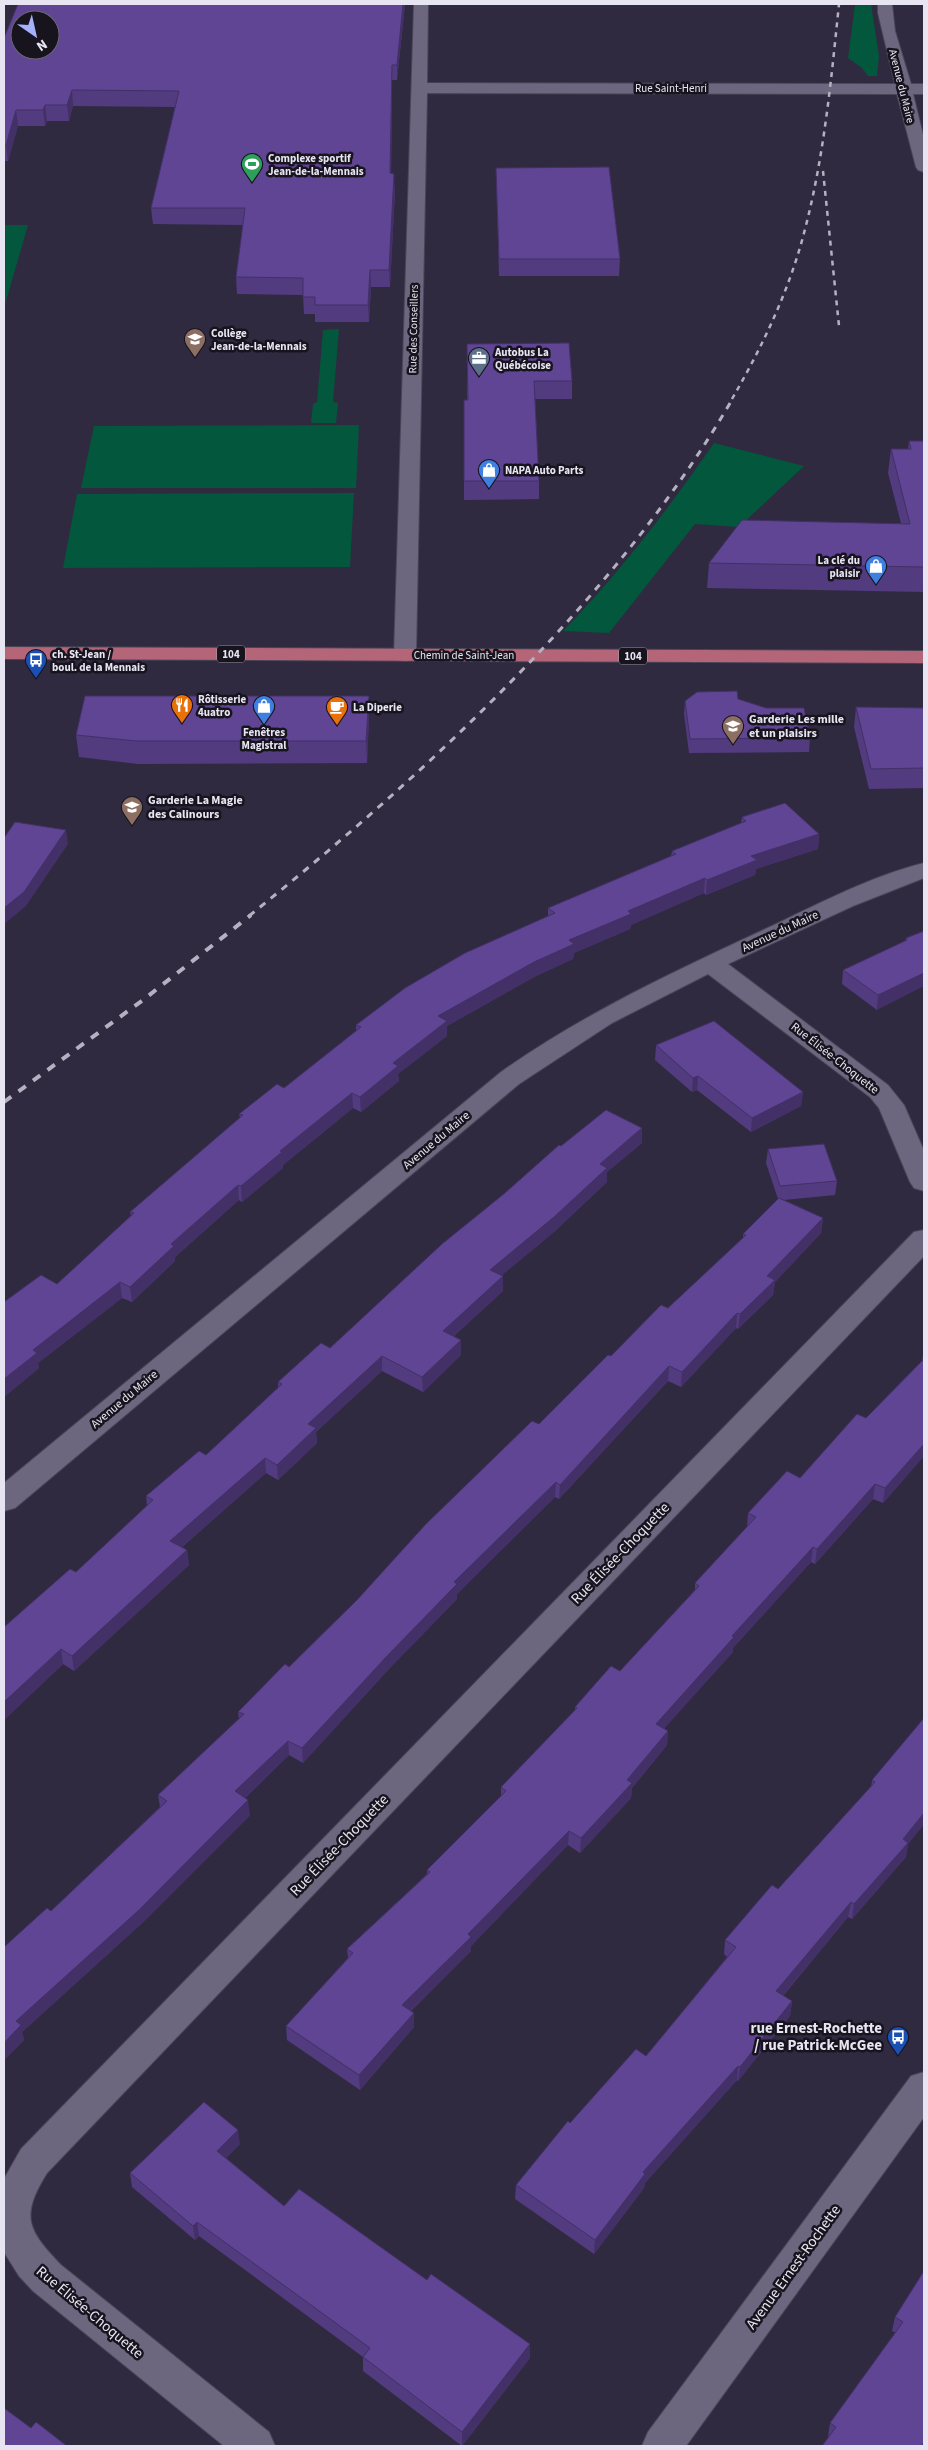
<svg xmlns="http://www.w3.org/2000/svg" width="928" height="2450" font-family="'Source Sans 3',sans-serif">
<style>
.green{fill:#03573c}
.lines{fill:none;stroke-linecap:round;stroke-linejoin:round}
.minor-casing{stroke:#4a4557;stroke-width:2}
.primary-casing{stroke:#4a4557;stroke-width:2}
.minor{fill:#6c667f;fill-rule:evenodd}
.primary{fill:#b46578;fill-rule:evenodd}
.rail-far2{stroke:#b5b1c1;stroke-width:2.5;stroke-dasharray:5 5;stroke-linecap:butt}
.rail-far1{stroke:#b5b1c1;stroke-width:3;stroke-dasharray:7 7;stroke-linecap:butt}
.rail{stroke:#b5b1c1;stroke-width:4;stroke-dasharray:9 9;stroke-linecap:butt}
.wall{fill:#523b7e}
.shaded-wall{fill:#423067}
.building{fill:#5f4593;stroke:#423067;fill-rule:evenodd}
.labels{text-anchor:middle;stroke-width:5;stroke-linejoin:round;paint-order:stroke}
.far-street-label{font-size:11px;fill:#e8e5f3;stroke:#17141e}
.far-poi-label{font-size:11px;font-weight:bold;fill:#e8e5f3;stroke:#17141e;text-anchor:start}
.shield{fill:#17141e;stroke:#a9a6b3;stroke-width:1}
.shield-label{font-size:11px;font-weight:bold;fill:#e8e5f3}
.poi-label{font-size:12px;font-weight:bold;fill:#e8e5f3;stroke:#17141e;text-anchor:start}
.street-label{font-size:12px;fill:#e8e5f3;stroke:#17141e}
.near-street-label{font-size:15px;fill:#e8e5f3;stroke:#17141e}
.near-poi-label{font-size:15px;font-weight:bold;fill:#e8e5f3;stroke:#17141e;text-anchor:end}
</style>
<rect width="100%" height="100%" fill="#302a40"/>
<g class="green">
<polygon points="871,4 879,56 877,76 868,76 862,68 848,58 855,5"/>
<polygon points="4,225 28,225 4,308"/>
<polygon points="339,329 333,402 338,403 336,423 311,423 313,404 317,402 323,330"/>
<polygon points="359,425 356,488 81,488 94,426"/>
<path d="M714,443l90,23 -65,61 -44,-3 -86,109 -46,-2c58,-60 103,-119 151,-188z"/>
<polygon points="354,493 350,567 63,568 77,494"/>
</g>
<g class="lines">
<g class="minor-casing">
<g id="minor">
<polygon points="414,4 428,4 427,83 895,84 878,13 878,4 892,4 895,31 911,84 924,84 924,94 913,94 924,139 924,172 918,170 916,167 897,94 427,93 416,655 413,660 405,661 397,660 394,655"/>
<path d="M924,863v15l-71,28 -125,58 160,121 16,20 20,46v40l-10,-3 -4,-6 -31,-74 -9,-11 -162,-123 -96,49 -93,61 -504,424 -11,3v-28l497,-411c85,-60 178,-103 273,-147 48,-23 98,-49 150,-62z"/>
<path d="M924,1230v26l-877,917c-27,43 -20,57 14,92l208,167 6,14h-51l-191,-155 -14,-15 -15,-24v-73l17,-30 893,-917z"/>
<polygon points="924,2072 924,2117 686,2446 642,2446 648,2432 911,2076"/>
</g>
</g>
<g class="primary-casing">
<polygon id="primary" points="4,647 924,651 924,663 4,659"/>
</g>
<use href="#minor" class="minor"/>
<use href="#primary" class="primary"/>
<g class="rail-far2">
<polyline points="823,171 839,326"/>
<path d="M732,399c30,-52 57,-108 72,-166 20,-75 27,-152 35,-229"/>
</g>
<path class="rail-far1" d="M249,916c178,-143 369,-319 484,-518"/>
<polyline class="rail" points="4,1102 143,1000 251,915"/>
</g>
<g class="wall">
<polygon points="18,4 405,4 397,80 392,80 391,173 395,190 390,287 371,287 369,322 315,322 315,314 304,314 303,295 237,294 236,277 243,225 153,224 151,208 175,107 73,106 69,121 47,121 45,126 18,126 8,161 4,161 4,38"/>
<polygon points="496,168 620,259 619,276 499,276"/>
<polygon points="467,344 572,381 572,399 535,399 539,481 539,499 464,500 464,400 467,400"/>
<polygon points="909,441 924,441 924,592 707,588 709,563 901,523 888,473 891,449 908,449"/>
<polygon points="738,699 766,708 810,738 809,752 689,753 684,714 685,701"/>
<polygon points="856,707 924,708 924,788 869,789 854,727"/>
<polygon points="369,718 367,763 138,764 79,757 76,735"/>
<polygon points="742,817 819,834 818,849 756,869 755,875 706,895 704,893 631,925 630,929 574,953 573,959 534,977 447,1026 447,1036 398,1074 399,1081 361,1112 353,1108 283,1165 283,1168 242,1202 239,1200 175,1257 175,1261 132,1302 122,1298 38,1363 39,1368 4,1397 57,1284 131,1216 130,1212 240,1118 239,1114 284,1088 356,1031 356,1025 548,916 548,908 671,856 672,851 741,823"/>
<polygon points="924,931 877,1010 842,984 843,970 905,941 906,938"/>
<polygon points="656,1045 803,1092 801,1106 751,1132 697,1090 692,1092 655,1060"/>
<polygon points="642,1143 607,1172 607,1182 554,1232 502,1275 503,1276 503,1291 454,1336 461,1355 423,1392 382,1371 316,1432 317,1443 278,1480 266,1473 182,1547 187,1550 189,1565 74,1671 63,1664 4,1720 76,1572 147,1506 146,1496 206,1455 278,1388 278,1382 330,1348 505,1193 561,1146"/>
<polygon points="768,1149 837,1181 835,1195 784,1200 823,1218 821,1233 775,1282 773,1295 738,1329 736,1328 681,1387 668,1381 559,1499 555,1497 457,1594 457,1599 388,1670 303,1763 289,1755 245,1798 250,1815 140,1925 22,2032 24,2040 4,2060 51,1911 160,1807 158,1795 239,1719 238,1712 289,1667 539,1424 611,1356 668,1308 743,1239 743,1234 778,1199 766,1163"/>
<polygon points="924,1354 924,1456 883,1503 873,1499 815,1564 811,1562 733,1648 733,1652 664,1728 668,1731 667,1745 632,1788 631,1798 580,1853 568,1845 471,1946 471,1951 411,2011 414,2027 360,2090 287,2040 286,2026 348,1958 347,1949 427,1874 427,1870 501,1797 501,1787 575,1711 575,1707 620,1671 695,1590 695,1583 747,1527 748,1513 800,1478 866,1418 922,1361 923,1355"/>
<polygon points="924,1718 924,1824 908,1844 906,1857 852,1919 848,1917 783,1996 792,2001 790,2016 738,2081 737,2080 645,2183 644,2188 594,2254 515,2199 516,2185 570,2123 646,2056 727,1957 724,1954 725,1940 778,1889 871,1788 872,1780"/>
<polygon points="240,2144 226,2158 284,2206 530,2358 462,2446 363,2371 363,2357 199,2236 195,2240 132,2187 130,2173"/>
<polygon points="924,2271 924,2446 829,2437 828,2437 830,2423 896,2333 892,2331 895,2317"/>
</g>
<g class="shaded-wall">
<polygon points="403,4 405,4 397,80 397,65"/>
<polygon points="392,65 392,80 391,190 390,173"/>
<polygon points="72,90 73,106 69,121 67,105"/>
<polygon points="45,105 47,121 45,126 43,110"/>
<polygon points="16,110 18,126 8,161 6,145"/>
<polygon points="394,174 395,190 390,287 389,270"/>
<polygon points="370,270 371,287 369,322 368,305"/>
<polygon points="369,696 369,718 367,763 366,741"/>
<polygon points="66,830 68,844 26,906 4,924 4,908"/>
<polygon points="819,834 818,849 756,869 755,875 706,895 707,880 751,856"/>
<polygon points="705,878 704,893 631,925 630,929 574,953 573,959 534,977 447,1026 447,1036 398,1074 399,1081 361,1112 360,1097 438,1016 569,940 628,911"/>
<polygon points="924,973 924,986 877,1010 878,995"/>
<polygon points="698,1076 697,1090 692,1092 693,1078"/>
<polygon points="803,1092 801,1106 751,1132 752,1118"/>
<polygon points="352,1093 353,1108 283,1165 283,1168 242,1202 241,1186 280,1151"/>
<polygon points="642,1128 642,1143 607,1172 607,1182 554,1232 490,1285 490,1270 600,1164"/>
<polygon points="238,1185 239,1200 175,1257 175,1261 132,1302 130,1287 171,1244"/>
<polygon points="823,1218 821,1233 775,1282 773,1295 738,1329 740,1314 767,1276"/>
<polygon points="503,1276 503,1291 443,1346 443,1331"/>
<polygon points="120,1282 122,1298 38,1363 39,1368 4,1397 4,1379 33,1350"/>
<polygon points="737,1313 736,1328 681,1387 682,1372"/>
<polygon points="461,1340 461,1355 423,1392 422,1377"/>
<polygon points="382,1356 382,1371 316,1432 317,1443 278,1480 277,1465 308,1424"/>
<polygon points="669,1366 668,1381 559,1499 560,1485"/>
<polygon points="924,1444 924,1456 883,1503 885,1488"/>
<polygon points="265,1458 266,1473 172,1555 170,1541"/>
<polygon points="556,1482 555,1497 457,1594 457,1599 388,1670 303,1763 302,1748 454,1582"/>
<polygon points="875,1484 873,1499 815,1564 817,1549"/>
<polygon points="813,1547 811,1562 733,1648 733,1652 655,1739 656,1724 732,1636"/>
<polygon points="187,1550 189,1565 74,1671 72,1656"/>
<polygon points="61,1649 63,1664 4,1720 4,1702"/>
<polygon points="668,1731 667,1745 632,1788 631,1798 580,1853 581,1838 627,1780"/>
<polygon points="288,1741 289,1755 236,1806 235,1791"/>
<polygon points="248,1800 250,1815 140,1925 22,2032 24,2040 4,2060 4,2043 16,2021"/>
<polygon points="924,1813 924,1824 908,1844 906,1857 852,1919 854,1904 903,1839"/>
<polygon points="569,1831 568,1845 471,1946 471,1951 402,2019 402,2005 468,1934"/>
<polygon points="851,1902 848,1917 774,2006 776,1991"/>
<polygon points="792,2001 790,2016 738,2081 740,2067"/>
<polygon points="414,2013 414,2027 360,2090 359,2075"/>
<polygon points="738,2066 737,2080 645,2183 644,2188 594,2254 595,2240 643,2172"/>
<polygon points="238,2130 240,2144 219,2165 217,2151"/>
<polygon points="197,2222 199,2236 195,2240 193,2226"/>
<polygon points="530,2344 530,2358 462,2446 462,2432"/>
</g>
<g class="building">
<path d="M18,4h385l-6,61h-5l-2,108 4,1 -5,96h-19l-2,35h-53v-8h-12v-19l-67,-1 9,-69h-94l28,-117 -107,-1 -5,15h-22l-2,5h-27l-10,35h-2v-107zM20,20h30v30h-30z"/>
<polygon points="609,167 620,259 499,259 496,168"/>
<polygon points="569,343 572,381 534,381 539,481 464,481 464,400 468,400 467,344"/>
<polygon points="909,441 924,441 924,567 709,563 742,520 910,524 891,449 911,449"/>
<polygon points="737,691 738,699 766,708 804,708 810,738 690,739 685,701 697,692"/>
<polygon points="85,696 369,696 366,741 136,741 76,735"/>
<polygon points="856,707 924,708 924,768 871,769"/>
<polygon points="785,803 819,834 751,856 757,860 707,880 705,878 628,911 631,914 569,940 574,944 534,962 438,1016 447,1021 393,1063 398,1066 360,1097 352,1093 280,1151 282,1152 241,1186 238,1185 171,1244 174,1246 130,1287 120,1282 33,1350 37,1353 4,1379 4,1302 41,1275 57,1284 134,1213 130,1212 243,1115 239,1114 277,1084 284,1088 361,1027 356,1025 405,988 465,953 555,913 548,908 676,854 672,851 746,821 742,817"/>
<polygon points="15,822 66,830 24,892 4,908 4,838"/>
<polygon points="924,931 924,973 878,995 843,970 907,940 906,938"/>
<polygon points="714,1021 803,1092 752,1118 698,1076 693,1078 656,1045"/>
<polygon points="606,1110 642,1128 600,1164 607,1168 554,1217 490,1270 503,1276 443,1331 461,1340 422,1377 382,1356 308,1424 316,1428 277,1465 265,1458 170,1541 187,1550 72,1656 61,1649 4,1702 4,1627 70,1569 76,1572 153,1500 146,1496 199,1451 206,1455 282,1384 278,1382 321,1343 330,1348 442,1244 505,1193 559,1145 561,1146"/>
<polygon points="824,1144 837,1181 780,1186 768,1149"/>
<polygon points="779,1198 823,1218 767,1276 775,1280 740,1314 737,1313 682,1372 669,1366 560,1485 556,1482 454,1582 457,1584 388,1655 302,1748 288,1741 235,1791 248,1800 139,1910 16,2021 21,2025 4,2043 4,1947 47,1908 51,1911 167,1801 158,1795 244,1714 238,1712 285,1664 289,1667 357,1600 426,1524 532,1421 539,1424 608,1355 611,1356 661,1305 668,1308 746,1235 743,1234"/>
<polygon points="924,1359 924,1444 885,1488 875,1484 817,1549 813,1547 732,1636 734,1637 656,1724 668,1731 627,1780 632,1783 581,1838 569,1831 468,1934 471,1937 402,2005 414,2013 359,2075 286,2026 353,1953 347,1949 430,1872 427,1870 506,1791 501,1787 577,1708 575,1707 611,1666 620,1671 699,1586 695,1583 756,1517 748,1513 787,1471 800,1478 857,1414 866,1418"/>
<polygon points="924,1718 924,1813 903,1839 908,1843 854,1904 851,1902 776,1991 792,2001 740,2067 738,2066 643,2172 645,2174 595,2240 516,2185 568,2121 570,2123 636,2049 646,2056 736,1947 725,1940 772,1885 778,1889 875,1782 872,1780"/>
<polygon points="204,2102 238,2130 217,2151 284,2206 299,2189 427,2280 431,2274 530,2344 462,2432 363,2357 370,2348 197,2222 193,2226 130,2173"/>
<polygon points="924,2271 924,2442 921,2446 822,2446 836,2427 830,2423 903,2322 895,2317"/>
<polygon points="4,2408 31,2428 36,2422 67,2446 4,2446"/>
</g>
<defs>
<g id="stadium-pin" transform="scale(1.125)"><path d="M0 17L-7.5 6A9.5 9.5 0 1 1 7.5 6Z" fill="#2e9e5b" stroke="#17141e"/><path d="M0-5a6.5 5 0 1 0 0 10a6.5 5 0 1 0 0-10ZM-3.5-1.8h7v3.6h-7Z" fill="#fff"/></g>
<g id="school-pin" transform="scale(1.125)"><path d="M0 17L-7.5 6A9.5 9.5 0 1 1 7.5 6Z" fill="#8d6e63" stroke="#17141e"/><path d="M0-5L7-2L0 1L-7-2ZM-4 1L0 2.5L4 1V4Q0 6-4 4Z" fill="#fff"/></g>
<g id="office-pin" transform="scale(1.125)"><path d="M0 17L-7.5 6A9.5 9.5 0 1 1 7.5 6Z" fill="#5c6f8a" stroke="#17141e"/><path d="M-6-3h4V-5.5h4V-3h4V5H-6ZM-1-4.5V-3h2v-1.5ZM-6 0V1H6V0Z" fill="#fff"/></g>
<g id="shop-pin" transform="scale(1.125)"><path d="M0 17L-7.5 6A9.5 9.5 0 1 1 7.5 6Z" fill="#3f7fe0" stroke="#17141e"/><path d="M-5-2.5h2.3a2.7 3.5 0 0 1 5.4 0H5L5.5 6h-11ZM-1.5-2.5h3a1.5 2.3 0 0 0-3 0Z" fill="#fff"/></g>
<g id="bus-pin" transform="scale(1.125)"><path d="M0 17L-7.5 6A9.5 9.5 0 1 1 7.5 6Z" fill="#1a4fb4" stroke="#17141e"/><path d="M-5-6H5V4H4V6H2V4H-2V6H-4V4H-5ZM-3.5-4V0h7V-4ZM-3.5 1.2v1.5H-2V1.2ZM2 1.2v1.5H3.5V1.2Z" fill="#fff"/></g>
<g id="restaurant-pin" transform="scale(1.125)"><path d="M0 17L-7.5 6A9.5 9.5 0 1 1 7.5 6Z" fill="#e8710a" stroke="#17141e"/><path d="M-5-6h1v4h1v-4h1v4h1v-4h1v5L-1.5 .5V6h-2V.5L-5-1ZM5-6V6H3V1.5H1.5Q1.5-4 5-6Z" fill="#fff"/></g>
<g id="cafe-pin" transform="scale(1.125)"><path d="M0 17L-7.5 6A9.5 9.5 0 1 1 7.5 6Z" fill="#e8710a" stroke="#17141e"/><path d="M-5.5-4.5H6V0H3Q3 3.5 0 3.5H-2.5Q-5.5 3.5-5.5 0ZM3-3.2v2h1.7v-2ZM-6 4.5H4V6H-6Z" fill="#fff"/></g>
</defs>
<g fill-rule="evenodd">
<use href="#stadium-pin" x="252" y="164"/>
<use href="#school-pin" x="195" y="339"/>
<use href="#office-pin" x="479" y="358"/>
<use href="#shop-pin" x="489" y="470"/>
<use href="#shop-pin" x="876" y="566"/>
<use href="#bus-pin" x="36" y="660"/>
<use href="#restaurant-pin" x="182" y="705"/>
<use href="#shop-pin" x="264" y="706"/>
<use href="#cafe-pin" x="337" y="707"/>
<use href="#school-pin" x="733" y="726"/>
<use href="#school-pin" x="132" y="807"/>
<use href="#bus-pin" x="898" y="2037"/>
</g>
<g class="labels">
<g class="far-street-label">
<text transform="translate(902 86) rotate(76)" y="4">Avenue du Maire</text>
<text x="671" y="92">Rue Saint-Henri</text>
<text transform="translate(413 329) rotate(-89)" y="4">Rue des Conseillers</text>
<text x="464" y="659">Chemin de Saint-Jean</text>
</g>
<g class="far-poi-label">
<text x="268" y="162">Complexe sportif<tspan x="268" dy="13">Jean-de-la-Mennais</tspan></text>
<text x="211" y="337">Collège<tspan x="211" dy="13">Jean-de-la-Mennais</tspan></text>
<text x="495" y="356">Autobus La<tspan x="495" dy="13">Québécoise</tspan></text>
<text x="505" y="474">NAPA Auto Parts</text>
<text x="860" y="564" text-anchor="end">La clé du<tspan x="860" dy="13">plaisir</tspan></text>
<text x="52" y="658">ch. St-Jean /<tspan x="52" dy="13">boul. de la Mennais</tspan></text>
<text x="198" y="703">Rôtisserie<tspan x="198" dy="13">4uatro</tspan></text>
<text x="353" y="711">La Diperie</text>
<text x="264" y="736" text-anchor="middle">Fenêtres<tspan x="264" dy="13">Magistral</tspan></text>
</g>
<g class="shield">
<rect x="217" y="645.5" width="28" height="17" rx="4"/>
<rect x="619" y="647.5" width="28" height="17" rx="4"/>
</g>
<g class="shield-label">
<text x="231" y="658">104</text>
<text x="633" y="660">104</text>
</g>
<g class="poi-label">
<text x="749" y="723">Garderie Les mille<tspan x="749" dy="14">et un plaisirs</tspan></text>
<text x="148" y="804">Garderie La Magie<tspan x="148" dy="14">des Calinours</tspan></text>
</g>
<g class="street-label">
<text transform="translate(780 931) rotate(-25)" y="4">Avenue du Maire</text>
<text transform="translate(835 1058) rotate(38)" y="4">Rue Élisée-Choquette</text>
<text transform="translate(436 1140) rotate(-40)" y="4">Avenue du Maire</text>
<text transform="translate(124 1399) rotate(-40)" y="4">Avenue du Maire</text>
</g>
<g class="near-street-label">
<text transform="translate(620 1553) rotate(-46)" y="5">Rue Élisée-Choquette</text>
<text transform="translate(339 1845) rotate(-46)" y="5">Rue Élisée-Choquette</text>
<text transform="translate(793 2267) rotate(-54)" y="5">Avenue Ernest-Rochette</text>
<text transform="translate(90 2312) rotate(40)" y="5">Rue Élisée-Choquette</text>
</g>
<g class="near-poi-label">
<text x="882" y="2033">rue Ernest-Rochette<tspan x="882" dy="17">/ rue Patrick-McGee</tspan></text>
</g>
</g>
<rect width="928" height="2450" fill="none" stroke="#e8e5f3" stroke-width="10"/>
<g transform="translate(35 35) rotate(146)"><circle r="24" fill="#17141e" stroke="#6b6873"/>
<path d="M0-4L9 19L0 12L-9 19Z" fill="#a5b1fc"/>
<text y="-8" font-size="14" font-weight="bold" text-anchor="middle" fill="#e8e5f3">N</text>
</g>
</svg>
